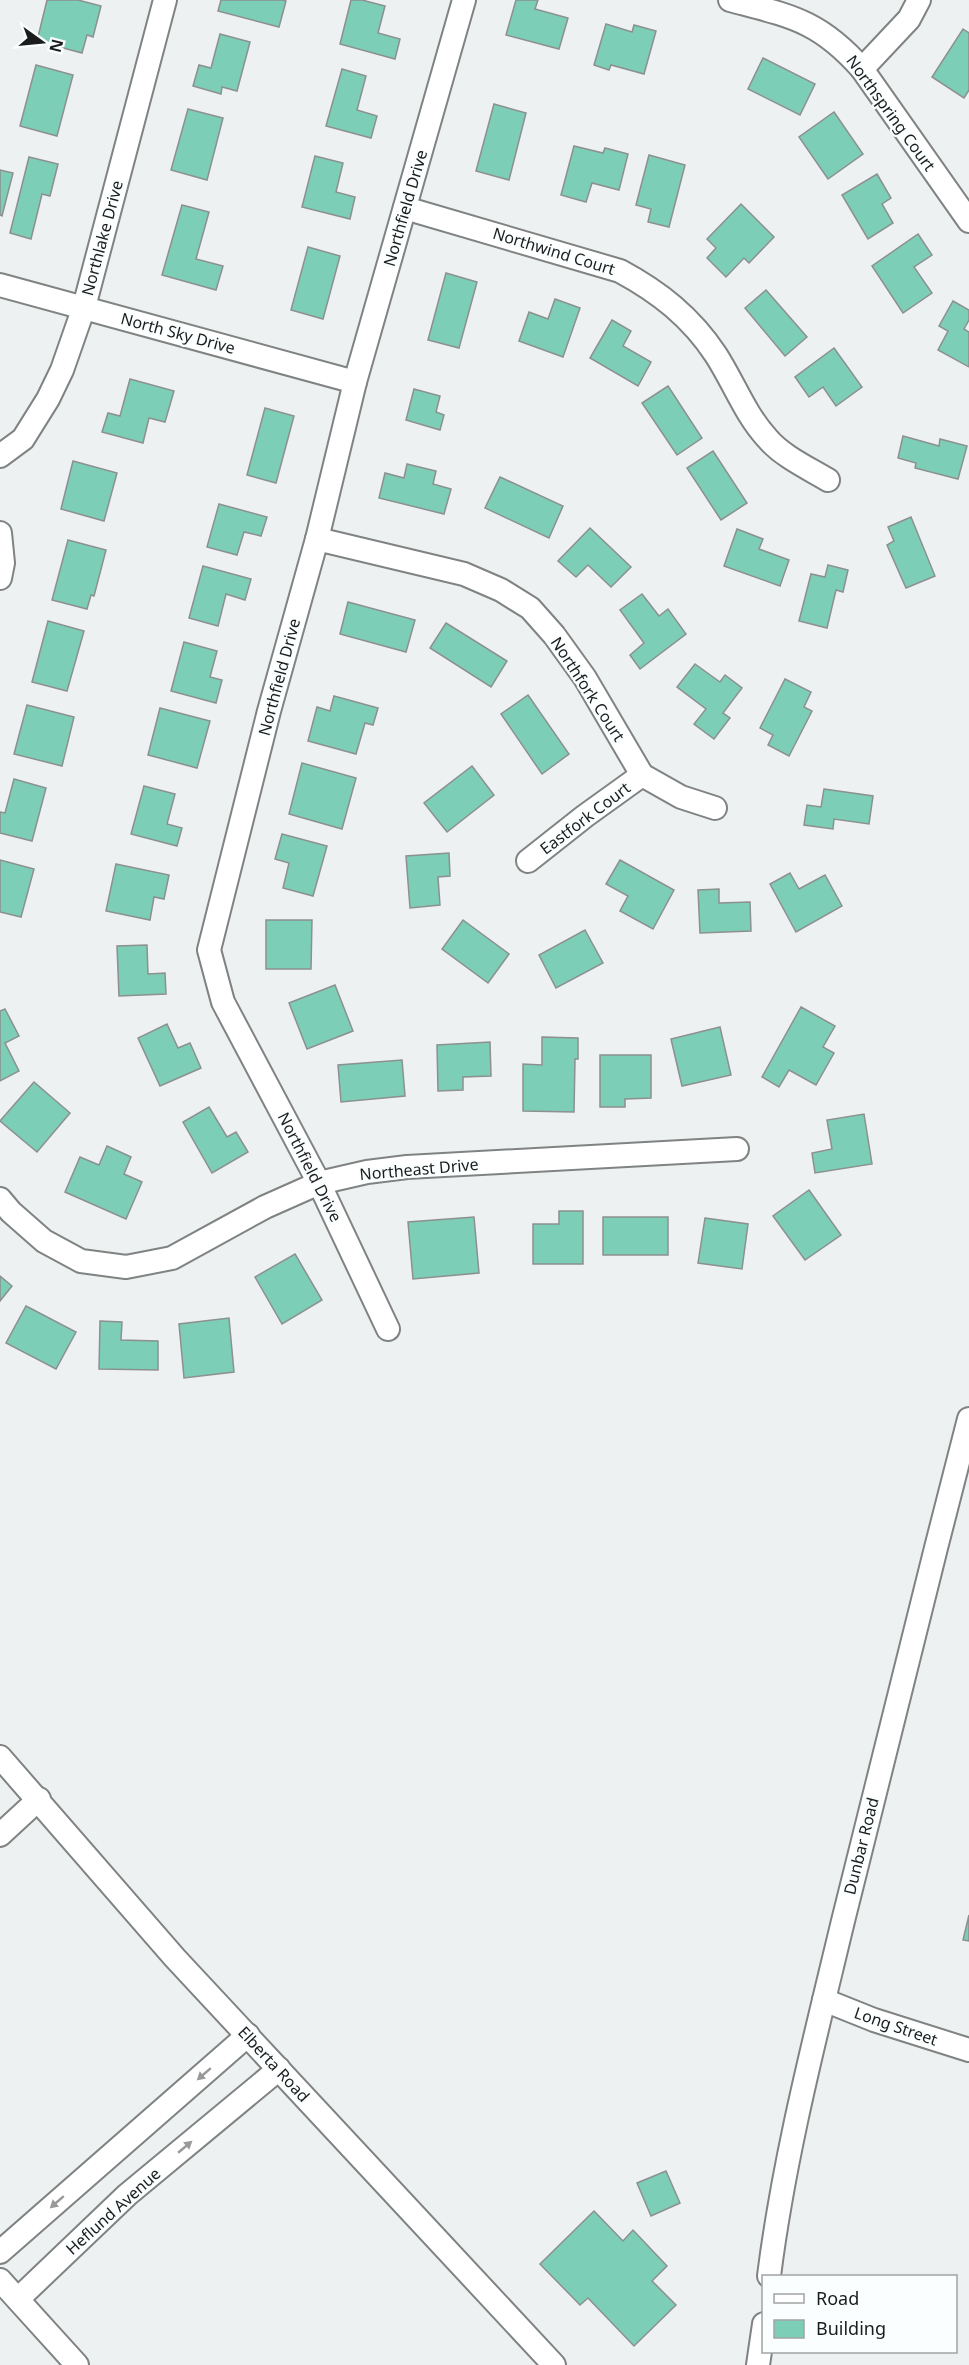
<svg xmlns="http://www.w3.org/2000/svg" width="969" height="2365" font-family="'Noto Sans',sans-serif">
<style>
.building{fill:#7dceb6;stroke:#8c908f;stroke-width:1.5}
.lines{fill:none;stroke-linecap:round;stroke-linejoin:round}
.minor-casing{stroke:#7f8382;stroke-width:26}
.minor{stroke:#fff;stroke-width:22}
.oneway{fill:#989999}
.labels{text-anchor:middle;stroke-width:4.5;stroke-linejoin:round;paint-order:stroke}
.street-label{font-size:16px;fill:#1b1c1c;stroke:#fafefe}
</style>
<rect width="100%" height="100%" fill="#edf1f1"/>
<g class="building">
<polygon points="47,0 78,0 101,6 93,37 87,35 82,53 37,41"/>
<polygon points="221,0 282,0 286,1 279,27 218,11"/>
<polygon points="351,0 362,0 385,6 378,33 400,39 395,59 340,44"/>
<polygon points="516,0 538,0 535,9 568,18 559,49 506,35"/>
<polygon points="606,24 632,32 634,25 656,31 644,74 611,65 609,70 594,65"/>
<polygon points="963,29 969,33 969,90 964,98 932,77"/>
<polygon points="220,34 250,42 237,91 222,87 221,94 193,86 199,65 211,68"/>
<polygon points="763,58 815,84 800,115 748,89"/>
<polygon points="36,65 73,75 57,136 20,126"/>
<polygon points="342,69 366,76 357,110 377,116 371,138 326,126"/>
<polygon points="494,104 526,113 509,180 476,171"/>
<polygon points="188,109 223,118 207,180 171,170"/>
<polygon points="834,112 863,154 828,179 799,137"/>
<polygon points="574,146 603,153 605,148 628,154 619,190 592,183 586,202 561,195"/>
<polygon points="649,155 685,165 669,227 648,222 651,209 636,205"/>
<polygon points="315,156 343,163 336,192 355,197 350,219 302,207"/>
<polygon points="29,157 58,164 50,196 42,194 31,239 10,233"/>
<polygon points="0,170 13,173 2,216 0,215"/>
<polygon points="877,174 891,198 882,204 893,223 868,239 842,195"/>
<polygon points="741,204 774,237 749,263 744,258 726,277 707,258 716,248 707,239"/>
<polygon points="182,205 209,212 196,259 223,266 216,290 162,275"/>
<polygon points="918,234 932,255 914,267 932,293 903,313 872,266"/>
<polygon points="308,247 340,256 323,319 291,310"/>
<polygon points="446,273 477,282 459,348 428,340"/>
<polygon points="766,290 807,337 785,356 745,308"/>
<polygon points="555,299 580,308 563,357 519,341 529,312 548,319"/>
<polygon points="953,301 969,310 969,320 964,329 969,332 969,367 938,350 948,331 939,326"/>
<polygon points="612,320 631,331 623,346 651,362 638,386 590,358"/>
<polygon points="834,348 862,387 836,406 823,387 809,397 795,377"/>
<polygon points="130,379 174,391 165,422 149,418 143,443 102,432 108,413 120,416"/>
<polygon points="668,386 702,438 677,455 642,403"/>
<polygon points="414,389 440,396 436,412 444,415 440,430 406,420"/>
<polygon points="265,408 294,416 276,483 247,475"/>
<polygon points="903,436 939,446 940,439 967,446 958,479 915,468 916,463 898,458"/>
<polygon points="713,451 747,503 721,520 687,468"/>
<polygon points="73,461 117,473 104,521 61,509"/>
<polygon points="407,464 436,471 433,484 451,489 444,514 379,498 385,473 404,478"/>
<polygon points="500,477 563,506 549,538 485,508"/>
<polygon points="219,504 267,517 261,536 244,532 237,555 207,547"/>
<polygon points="911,517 935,576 906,588 887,545 894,541 888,527"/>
<polygon points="590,528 631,567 611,587 588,565 576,577 558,561"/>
<polygon points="737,529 763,539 759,549 789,560 780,586 724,566"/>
<polygon points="68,540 106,550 94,596 91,595 87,609 52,600"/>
<polygon points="828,565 848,570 843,592 836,590 827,628 799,621 811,574 825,577"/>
<polygon points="203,566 251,579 245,600 226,594 218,626 189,618"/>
<polygon points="642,594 659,616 668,609 686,634 640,669 630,655 644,643 620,610"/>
<polygon points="348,602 415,620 406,652 340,634"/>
<polygon points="48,621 84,631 67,691 32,682"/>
<polygon points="446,623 507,661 491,687 430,648"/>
<polygon points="184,642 217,651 210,677 222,680 216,703 171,691"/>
<polygon points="695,664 720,682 725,675 742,688 723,713 730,718 714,739 694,724 706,709 677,687"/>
<polygon points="785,679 811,692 804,707 812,711 789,756 768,745 773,735 760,728"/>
<polygon points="528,695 569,754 542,774 501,714"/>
<polygon points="334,696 378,708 373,725 365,723 356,754 308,741 317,707 330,711"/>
<polygon points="27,705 74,717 62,766 14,754"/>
<polygon points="160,708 210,721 197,768 148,755"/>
<polygon points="302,763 356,778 342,829 289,814"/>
<polygon points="472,766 494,795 447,832 424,803"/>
<polygon points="14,779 46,788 32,841 0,833 0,812 5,813"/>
<polygon points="144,786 175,794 167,824 182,828 177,846 131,834"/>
<polygon points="824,789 873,796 869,824 834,819 833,829 804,825 807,805 821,807"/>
<polygon points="282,834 327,846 313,896 283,888 289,863 275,859"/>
<polygon points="449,853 450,876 438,877 440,905 410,908 406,856"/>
<polygon points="0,860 34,869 21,917 0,912"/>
<polygon points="620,860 674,890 653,929 620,911 628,896 606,884"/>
<polygon points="116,864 169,875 164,899 154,897 150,920 106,911"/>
<polygon points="790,873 799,889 825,875 842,906 796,932 770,884"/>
<polygon points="719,889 719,903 750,902 751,931 700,933 698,890"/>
<polygon points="266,920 312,920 311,969 266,969"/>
<polygon points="463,920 509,954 488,983 442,949"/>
<polygon points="585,930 603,963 556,988 539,955"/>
<polygon points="147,945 148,974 165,973 166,994 119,996 117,946"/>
<polygon points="335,985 353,1031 307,1049 289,1003"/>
<polygon points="801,1007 835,1026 823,1047 834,1053 816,1085 789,1070 779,1087 762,1077"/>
<polygon points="5,1009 19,1036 5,1043 19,1071 0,1081 0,1011"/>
<polygon points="167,1024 178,1048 190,1043 201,1068 160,1086 138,1038"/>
<polygon points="720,1027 731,1075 682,1086 671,1039"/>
<polygon points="542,1037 578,1038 578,1059 575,1059 574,1112 523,1111 523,1064 542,1065"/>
<polygon points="490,1042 491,1076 463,1077 463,1090 438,1091 437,1045"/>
<polygon points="600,1055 651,1055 651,1098 625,1099 625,1107 600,1107"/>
<polygon points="402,1060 405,1096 341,1102 338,1065"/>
<polygon points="34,1082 70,1113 37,1152 0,1121"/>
<polygon points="209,1107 227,1137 236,1132 248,1152 212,1173 183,1122"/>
<polygon points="864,1114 872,1164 815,1173 812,1153 832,1149 827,1120"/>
<polygon points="107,1146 131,1157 124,1174 142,1182 126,1219 65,1192 80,1157 99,1165"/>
<polygon points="809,1190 841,1235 805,1260 773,1216"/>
<polygon points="559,1211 583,1211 583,1264 533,1264 533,1224 559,1224"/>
<polygon points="474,1217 479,1273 413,1279 408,1222"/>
<rect x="603" y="1217" width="65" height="38"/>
<polygon points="705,1218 748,1224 742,1269 698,1263"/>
<polygon points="295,1254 322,1300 282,1324 255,1277"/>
<polygon points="0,1276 12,1286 0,1301"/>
<polygon points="26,1306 76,1332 56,1369 6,1343"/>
<polygon points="229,1318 234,1372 184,1378 179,1324"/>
<polygon points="100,1321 122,1322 121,1340 158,1341 158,1370 99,1369"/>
<polygon points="969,1915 969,1941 963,1940"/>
<polygon points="666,2171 680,2203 651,2216 637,2183"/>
<polygon points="594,2211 623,2241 633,2230 667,2266 652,2281 676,2305 634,2346 588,2298 580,2305 540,2264"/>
</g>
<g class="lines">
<g class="minor-casing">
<g id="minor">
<path d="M730,0c60,16 89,20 132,69l107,152"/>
<polyline points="862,69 909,19 919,0"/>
<path d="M405,208l215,63c39,21 71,46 96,84 18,28 29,59 51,83 15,18 41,30 61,42"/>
<polyline points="0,285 355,382"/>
<polyline points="0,456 23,439 48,399 62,370 84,307 165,0"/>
<polyline points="0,533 3,563 0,578"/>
<polyline points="317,539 464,574 501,590 530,608 554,635 585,678 642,775 681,797 715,808"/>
<polyline points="528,861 585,816 642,775"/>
<polyline points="0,1199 11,1212 44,1241 81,1261 126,1267 172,1258 265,1207 319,1183 367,1172 407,1167 737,1149"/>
<polyline points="388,1329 319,1183 223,1002 209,950 269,711 317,539 355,382 464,0"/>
<polyline points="0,1757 175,1958 554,2365"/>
<polyline points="0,1835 39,1799"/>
<polyline points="824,2000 874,2020 969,2050"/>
<polyline points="0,2252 248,2035"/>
<path d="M769,2276c15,-119 46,-238 74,-355 41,-168 83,-335 126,-502"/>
<polyline points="0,2280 77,2365"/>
<polyline points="18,2299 127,2195 279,2069"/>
<polyline points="758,2365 764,2324"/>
</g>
</g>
<use href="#minor" class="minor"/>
</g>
<defs><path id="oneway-solid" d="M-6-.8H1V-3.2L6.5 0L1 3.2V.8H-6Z" transform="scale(1.5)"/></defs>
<g class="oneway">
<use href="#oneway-solid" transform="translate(204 2074) rotate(139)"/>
<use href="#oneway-solid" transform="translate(185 2147) rotate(-40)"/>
<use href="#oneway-solid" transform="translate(57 2202) rotate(139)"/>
</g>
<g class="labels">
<g class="street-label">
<text transform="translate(891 113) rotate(54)" y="6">Northspring Court</text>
<text transform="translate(405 208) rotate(-74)" y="6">Northfield Drive</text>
<text transform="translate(102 238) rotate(-75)" y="6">Northlake Drive</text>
<text transform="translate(554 251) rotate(17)" y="6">Northwind Court</text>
<text transform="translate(178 333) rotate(15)" y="6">North Sky Drive</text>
<text transform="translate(279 677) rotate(-75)" y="6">Northfield Drive</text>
<text transform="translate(588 689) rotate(57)" y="6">Northfork Court</text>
<text transform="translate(585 818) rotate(-37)" y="6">Eastfork Court</text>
<text transform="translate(310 1167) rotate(63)" y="6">Northfield Drive</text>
<text transform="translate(419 1169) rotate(-5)" y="6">Northeast Drive</text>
<text transform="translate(861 1846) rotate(-76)" y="6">Dunbar Road</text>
<text transform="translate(896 2026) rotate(19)" y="6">Long Street</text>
<text transform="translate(274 2064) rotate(47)" y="6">Elberta Road</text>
<text transform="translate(113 2211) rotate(-42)" y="6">Heflund Avenue</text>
</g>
</g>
<rect x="762" y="2275" width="195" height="78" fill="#fafefe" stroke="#a1a4a4" stroke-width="1.5"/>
<rect x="774" y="2294" width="30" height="9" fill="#ffffff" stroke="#a1a4a4" stroke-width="1.5"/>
<text x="816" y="2305" font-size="18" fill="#1b1c1c">Road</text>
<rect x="774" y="2320" width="30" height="18" fill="#7dceb6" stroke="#a1a4a4" stroke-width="1.5"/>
<text x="816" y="2335" font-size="18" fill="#1b1c1c">Building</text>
<g transform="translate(42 42) rotate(105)" stroke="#fafefe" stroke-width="4.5" paint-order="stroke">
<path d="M0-4.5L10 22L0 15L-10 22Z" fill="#1b1c1c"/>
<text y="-9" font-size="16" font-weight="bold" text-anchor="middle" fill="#1b1c1c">N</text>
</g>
</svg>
